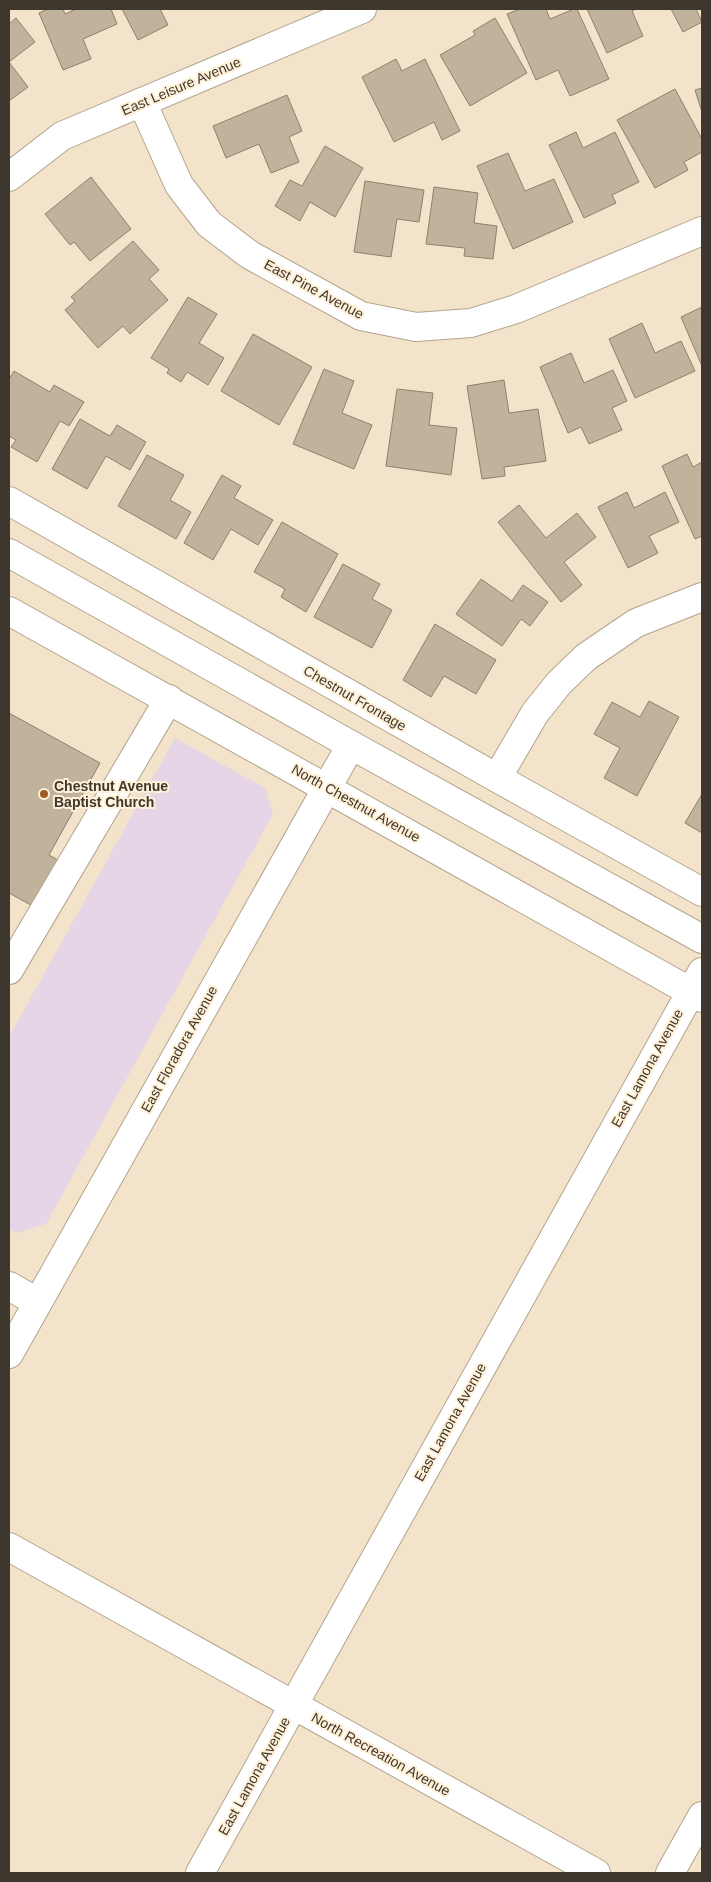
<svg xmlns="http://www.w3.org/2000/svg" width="711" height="1882" font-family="Arial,sans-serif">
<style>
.commercial{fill:#e5d5e7}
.building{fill:#c1b39b;stroke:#8e806a}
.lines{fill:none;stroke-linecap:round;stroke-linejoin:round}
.minor-casing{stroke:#b3a58d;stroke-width:30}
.major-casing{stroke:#b3a58d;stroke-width:30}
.minor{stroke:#fff;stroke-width:28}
.major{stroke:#fff;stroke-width:28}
.poi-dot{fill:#9d5b29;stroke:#fff0d7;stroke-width:2}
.labels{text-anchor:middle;stroke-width:4;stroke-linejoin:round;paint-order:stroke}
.street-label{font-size:14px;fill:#3d372d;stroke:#fff0d7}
.poi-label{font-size:14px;font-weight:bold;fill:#3d372d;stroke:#fff0d7;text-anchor:start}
</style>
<rect width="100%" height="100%" fill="#f2e3ca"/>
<polygon class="commercial" points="175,738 265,788 273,814 46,1224 17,1233 9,1229 9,1037"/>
<g class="building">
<polygon points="48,9 63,9 65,14 76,9 111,9 117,24 83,39 91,59 63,70 39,13"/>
<polygon points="122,9 160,9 168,25 138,40"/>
<polygon points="520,9 546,9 550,19 574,9 577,9 609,79 570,96 558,70 536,80 507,14"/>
<polygon points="587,9 636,9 632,11 643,36 607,53"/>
<polygon points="671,9 696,9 702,22 683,32"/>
<polygon points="16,18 35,42 9,62 28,87 9,101 9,24"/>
<polygon points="495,18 527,73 470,106 440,55 475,35 473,31"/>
<polygon points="396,59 402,71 425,59 460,131 442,140 434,122 394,142 362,77"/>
<polygon points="702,88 702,112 695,90"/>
<polygon points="675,89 702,139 702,152 684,162 688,170 655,188 617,120"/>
<polygon points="287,95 302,131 289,137 299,162 271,173 259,144 226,158 213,126"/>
<polygon points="576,132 583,148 615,132 639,182 612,195 616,203 584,218 549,145"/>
<polygon points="325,146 363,168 335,217 310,202 300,221 275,206 290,180 302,186"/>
<polygon points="508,153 525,191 554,179 573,222 513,249 477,166"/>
<polygon points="91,177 131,229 90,261 74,242 70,245 45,214"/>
<polygon points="365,181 424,190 419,222 397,219 391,257 354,252"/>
<polygon points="434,187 478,193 474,223 497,226 493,259 464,256 465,248 426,244"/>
<polygon points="133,241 159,270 149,279 168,300 130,334 123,326 98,348 65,310 75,301 71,297"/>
<polygon points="188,297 217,314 199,343 224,358 208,385 187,372 181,382 167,373 169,369 151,358"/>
<polygon points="702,307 702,366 681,317"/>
<polygon points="642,323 655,353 681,341 695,371 635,398 609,339"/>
<polygon points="253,334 312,367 279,425 221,391"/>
<polygon points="571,353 584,383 613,370 627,401 612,408 622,430 589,444 581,427 568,433 540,367"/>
<polygon points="324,369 354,381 342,413 372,425 354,469 293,444"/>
<polygon points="14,371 50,392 54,385 84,402 69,426 60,421 37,462 11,447 16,440 9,436 9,379"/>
<polygon points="504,380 509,413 538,409 546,461 504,467 505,476 482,479 467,386"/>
<polygon points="397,389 433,393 429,425 457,428 451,475 386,466"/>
<polygon points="80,419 110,436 117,425 146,442 130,470 106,456 87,489 52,469"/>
<polygon points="687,454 693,467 702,462 702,536 695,539 662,466"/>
<polygon points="147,455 184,475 170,500 191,512 176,539 118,506"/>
<polygon points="222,475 241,486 234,498 273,520 258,545 231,529 213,560 184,543"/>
<polygon points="627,492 634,508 665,492 679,522 649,536 658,553 628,568 598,507"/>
<polygon points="519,505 546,538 577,513 596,537 564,562 582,585 561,602 498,522"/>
<polygon points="282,522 338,554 306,612 281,597 285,589 254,572"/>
<polygon points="343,564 380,584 372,599 392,610 372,648 314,617"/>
<polygon points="481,579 512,601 523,585 548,602 530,626 521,619 502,646 456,614"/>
<polygon points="435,624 496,660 476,694 444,676 431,697 403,680"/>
<polygon points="649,701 679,717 637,796 604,778 620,748 594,734 612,702 640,717"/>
<polygon points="9,713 100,763 49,855 63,863 38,909 9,893"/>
<polygon points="702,794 702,833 685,823"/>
</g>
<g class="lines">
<g class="minor-casing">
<g id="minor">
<polyline points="142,102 179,185 209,224 250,255 361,316 416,327 471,323 516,309 702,231"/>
<polyline points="9,177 62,136 362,9"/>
<polyline points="9,501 497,778 702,892"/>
<polyline points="497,778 535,713 559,683 586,657 636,623 702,597"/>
<polyline points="9,970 169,699"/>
<polyline points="9,1286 37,1302"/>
<polyline points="9,1354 351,745"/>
<polyline points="9,1547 596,1873"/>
<polyline points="200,1873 702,972"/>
<polyline points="670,1873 702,1816"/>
</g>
</g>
<g class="major-casing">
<g id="major">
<polyline points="9,553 351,745 702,939"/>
<polyline points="9,611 702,998"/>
</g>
</g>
<use href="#minor" class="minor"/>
<use href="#major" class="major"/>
</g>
<circle class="poi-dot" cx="44" cy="794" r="5"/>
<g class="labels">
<g class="street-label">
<text transform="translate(181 86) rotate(-23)" y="5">East Leisure Avenue</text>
<text transform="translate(314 289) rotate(28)" y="5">East Pine Avenue</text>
<text transform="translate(355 698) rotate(30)" y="5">Chestnut Frontage</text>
<text transform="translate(356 803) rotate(29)" y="5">North Chestnut Avenue</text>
<text transform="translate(179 1049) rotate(-61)" y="5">East Floradora Avenue</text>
<text transform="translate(647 1068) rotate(-61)" y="5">East Lamona Avenue</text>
<text transform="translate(450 1422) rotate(-61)" y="5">East Lamona Avenue</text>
<text transform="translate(381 1754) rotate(29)" y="5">North Recreation Avenue</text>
<text transform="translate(254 1776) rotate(-61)" y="5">East Lamona Avenue</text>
</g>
<g class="poi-label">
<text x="54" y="791">Chestnut Avenue<tspan x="54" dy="16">Baptist Church</tspan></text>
</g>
</g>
<rect width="711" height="1882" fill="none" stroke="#3d372d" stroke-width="20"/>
</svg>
